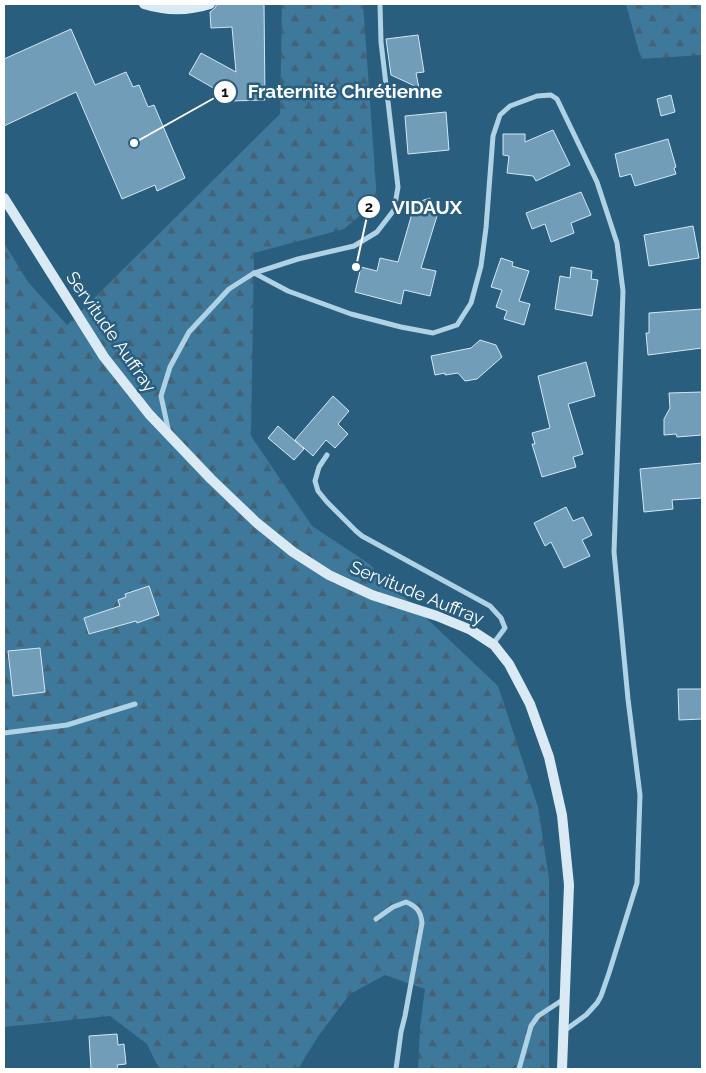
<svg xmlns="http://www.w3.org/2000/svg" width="706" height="1073" font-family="Raleway,sans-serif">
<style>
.forest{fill:url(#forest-firs)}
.building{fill:#719db8;stroke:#d3e8f4}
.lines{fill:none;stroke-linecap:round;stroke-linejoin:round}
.street{stroke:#b0d2e5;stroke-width:5}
.secondary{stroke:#d9eaf5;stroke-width:10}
.labels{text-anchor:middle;stroke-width:5;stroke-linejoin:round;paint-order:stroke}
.street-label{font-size:18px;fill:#fff;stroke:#295e7f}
.leader{fill:none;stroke:#fff;stroke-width:2}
.callout-dot{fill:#fff;stroke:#295e7f;stroke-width:2}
.mark-label{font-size:15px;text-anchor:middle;font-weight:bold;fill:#111}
.callout-label{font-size:19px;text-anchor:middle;font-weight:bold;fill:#fff;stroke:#295e7f;stroke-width:5;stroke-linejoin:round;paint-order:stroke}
</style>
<defs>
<pattern id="forest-firs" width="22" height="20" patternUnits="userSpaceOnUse" patternTransform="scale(1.25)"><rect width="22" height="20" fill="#3e799c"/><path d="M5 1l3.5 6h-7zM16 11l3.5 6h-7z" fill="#456274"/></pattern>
</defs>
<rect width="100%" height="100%" fill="#295e7f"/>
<g class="forest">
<polygon points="282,4 363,4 377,201 344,229 254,253 251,436 312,526 368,563 498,686 538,807 549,879 549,1069 418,1069 420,1027 425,989 385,975 350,994 319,1035 298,1069 159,1069 147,1044 110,1016 4,1027 4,243 28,282 67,325 280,114"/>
<polygon points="626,4 702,4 702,55 641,59"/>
</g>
<g class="building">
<polygon points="217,4 264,4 265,100 231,101 229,97 189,74 201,53 236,72 232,27 211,28 210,12 215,8"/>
<polygon points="71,29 95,85 126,72 133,87 139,85 148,107 154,105 185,178 157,191 155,185 122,199 76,92 4,126 4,59"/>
<polygon points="418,35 424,72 416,73 419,88 391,75 386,39"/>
<polygon points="671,95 675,112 661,116 657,99"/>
<polygon points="446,112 449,150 408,154 405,116"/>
<polygon points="553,130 570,165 536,181 533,176 507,173 509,156 503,155 503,134 525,134 525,142"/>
<polygon points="668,139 676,167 674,168 676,174 635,186 631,174 620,177 615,154"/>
<polygon points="581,192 591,215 571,223 574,233 551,242 545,224 532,229 526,213"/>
<polygon points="430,198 437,216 421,268 436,271 430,296 404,290 401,304 355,292 361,267 377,271 380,258 398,262 415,203"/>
<polygon points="693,226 699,258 649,266 644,235"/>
<polygon points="501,258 513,262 512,266 529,271 519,301 530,304 524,325 504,319 507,311 496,307 502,290 491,287"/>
<polygon points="571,267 592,271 591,279 598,280 592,316 555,309 560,276 570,278"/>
<polygon points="702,309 702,348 648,355 646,333 649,333 649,313"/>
<polygon points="480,340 496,345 502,357 477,379 465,381 458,373 445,375 445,373 435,375 431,356 471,348"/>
<polygon points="586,362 595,396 568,404 583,454 573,457 576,467 542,477 532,444 535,444 532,433 550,428 538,376"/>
<polygon points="702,392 702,435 677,437 676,434 664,435 664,419 670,408 669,393"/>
<polygon points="333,396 349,411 338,424 348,434 335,448 326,440 313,456 295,440"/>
<polygon points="278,426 304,449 294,460 268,438"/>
<polygon points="702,463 702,498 672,500 673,509 644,512 640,469"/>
<polygon points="566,507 573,521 583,517 592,535 582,540 590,556 564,568 551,542 545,546 534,523"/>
<polygon points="149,586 159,615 137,623 136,621 89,634 84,618 120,606 118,600 126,597 125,594"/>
<polygon points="40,648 45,692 13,696 8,651"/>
<polygon points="678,689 702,689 702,719 679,720"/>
<polygon points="117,1034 118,1045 124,1044 126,1064 117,1065 118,1069 91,1069 89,1036"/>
</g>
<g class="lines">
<g class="street">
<polyline points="254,273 298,259 354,246 377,232 394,210 398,187 381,42 380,4"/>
<polyline points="169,433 161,396 170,367 189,332 229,289 254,273 288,291 351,314 401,327 433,333 457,325 471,303 481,266 486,228 493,136 500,115 510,106 537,96 551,95 557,99 597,182 617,243 623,291 614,552 628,699 640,795 637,883 609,973 601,996 597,1003 586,1015 564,1031"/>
<polyline points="327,455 319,467 315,481 318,491 327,502 356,531 362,536 490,606 501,618 505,628 493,644"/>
<polyline points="4,733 67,725 135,704"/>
<path d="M376,919l17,-12 13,-5c10,4 15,9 16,21l-17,93 -4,16 -5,37"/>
<polyline points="519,1069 531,1026 538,1016 564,999"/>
</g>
<g class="secondary">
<path d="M144,4c22,7 44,7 66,0"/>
<polyline points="4,198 104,357 149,414 211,479 257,523 293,552 329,575 372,595 437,616 471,630 494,645 509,664 530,704 549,757 562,815 569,885 562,1069"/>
</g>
</g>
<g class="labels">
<g class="street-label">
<text transform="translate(111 332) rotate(55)" y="6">Servitude Auffray</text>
<text transform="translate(417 593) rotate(22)" y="6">Servitude Auffray</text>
</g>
</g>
<path class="leader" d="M134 143L225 92M356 267L369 207"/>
<g class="callout-dot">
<circle cx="134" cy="143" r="5"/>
<circle cx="356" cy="267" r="5"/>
<circle cx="225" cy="92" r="12"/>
<circle cx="369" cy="207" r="12"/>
</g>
<g class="mark-label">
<text x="225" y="97">1</text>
<text x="369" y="212">2</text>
</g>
<g class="callout-label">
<text x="345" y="98">Fraternité Chrétienne</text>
<text x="427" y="214">VIDAUX</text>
</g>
<rect width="706" height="1073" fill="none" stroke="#ffffff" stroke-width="10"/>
</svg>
